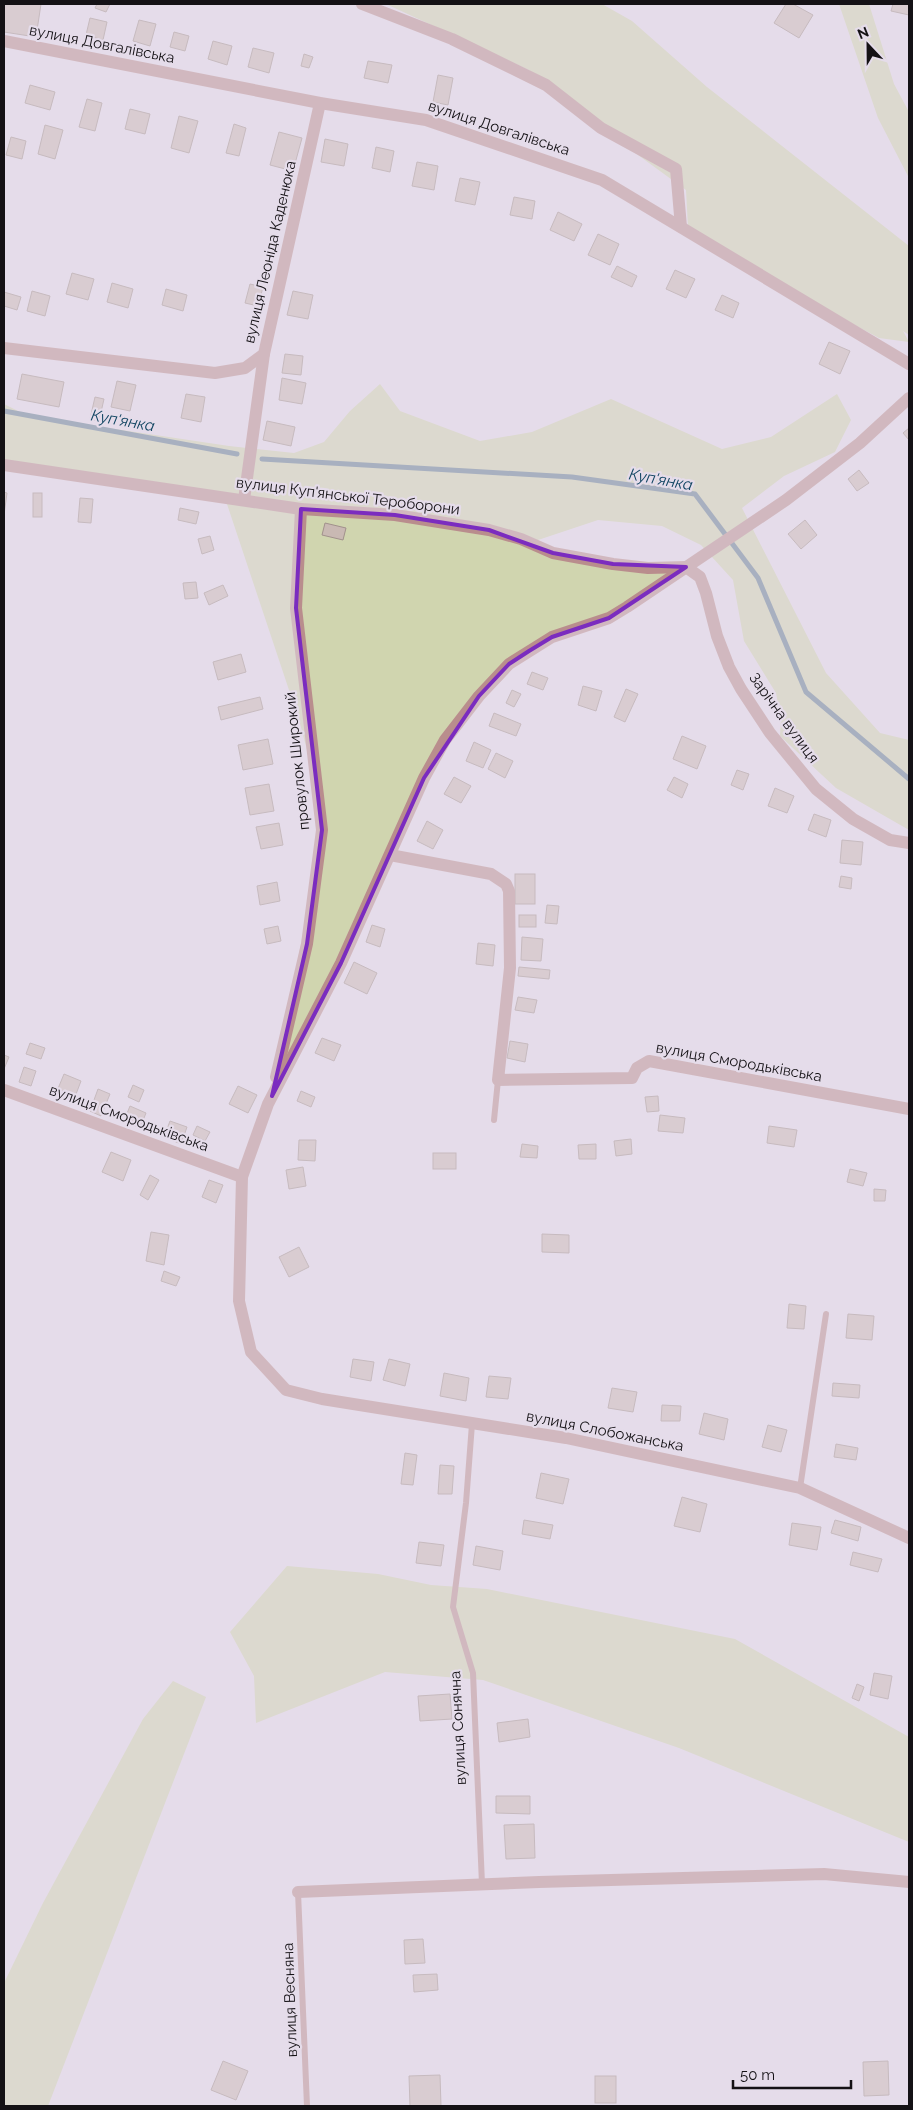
<svg xmlns="http://www.w3.org/2000/svg" width="913" height="2110" font-family="Raleway,sans-serif">
<style>
.green{fill:#d0d5af}
.lines{fill:none;stroke-linecap:round;stroke-linejoin:round}
.stream{stroke:#5e7a8e;stroke-width:5}
.building{fill:#c9b9b3;stroke:#a1918c}
.lane{stroke:#b98d8d;stroke-width:6}
.street{stroke:#b98d8d;stroke-width:12}
.marked{fill:none;stroke:#7b2cbf;stroke-width:4;stroke-linejoin:round}
.labels{text-anchor:middle;stroke-width:4.5;stroke-linejoin:round;paint-order:stroke}
.street-label{font-size:15px;fill:#141115;stroke:#e5dcea}
.water-label{font-size:16px;font-style:italic;fill:#104461;stroke:#e5dcea}
</style>
<rect width="100%" height="100%" fill="#e5dcea"/>
<g class="green">
<polygon points="386,4 602,4 632,21 707,87 909,246 909,335 903,331 909,342 879,338 825,309 688,227 686,190 601,128 529,70"/>
<polygon points="839,4 869,4 894,84 909,112 909,178 878,118"/>
<polygon points="380,384 400,411 480,441 532,432 611,399 722,449 771,437 837,394 851,420 835,452 784,476 742,508 826,673 880,733 909,740 909,830 836,788 780,736 781,719 776,693 744,641 733,580 701,545 662,526 598,520 532,542 580,558 686,567 627,607 529,651 445,740 272,1096 321,838 317,787 299,720 225,498 4,465 4,404 28,416 229,446 294,453 324,442 350,411"/>
<polygon points="287,1566 378,1574 431,1585 487,1589 735,1639 909,1737 909,1842 679,1748 483,1680 385,1672 256,1723 254,1676 230,1632"/>
<polygon points="173,1681 206,1697 48,2106 4,2106 4,1983 43,1903 143,1719"/>
</g>
<g class="lines">
<g class="stream">
<polyline points="4,411 237,454"/>
<polyline points="262,459 572,477 695,494 758,578 806,692 909,779"/>
</g>
</g>
<g class="building">
<polygon points="4,4 41,4 36,37 4,32"/>
<polygon points="97,4 110,4 106,12 95,8"/>
<polygon points="786,4 793,4 813,15 799,38 774,23"/>
<polygon points="893,4 909,4 909,15 891,11"/>
<polygon points="90,18 107,22 103,40 86,35"/>
<polygon points="139,20 156,24 150,46 133,41"/>
<polygon points="174,32 189,36 185,51 170,47"/>
<polygon points="213,41 232,46 227,65 208,59"/>
<polygon points="253,48 274,53 269,73 248,67"/>
<polygon points="304,54 313,57 309,68 301,66"/>
<polygon points="368,61 392,65 388,83 364,78"/>
<polygon points="438,75 453,78 448,105 433,102"/>
<polygon points="30,85 55,92 50,110 25,103"/>
<polygon points="87,99 102,103 95,131 79,127"/>
<polygon points="130,109 150,114 145,134 125,129"/>
<polygon points="179,116 198,121 189,153 171,148"/>
<polygon points="234,124 246,128 239,156 226,153"/>
<polygon points="45,125 63,130 55,159 38,154"/>
<polygon points="279,132 302,138 293,171 270,165"/>
<polygon points="11,137 26,141 22,159 6,155"/>
<polygon points="325,139 348,144 344,166 321,162"/>
<polygon points="376,147 394,151 390,172 372,168"/>
<polygon points="417,162 438,166 434,190 412,186"/>
<polygon points="460,178 480,182 475,205 455,201"/>
<polygon points="514,197 535,201 532,219 510,215"/>
<polygon points="558,212 582,224 574,241 550,230"/>
<polygon points="598,234 619,244 610,265 588,255"/>
<polygon points="617,266 637,276 632,287 611,277"/>
<polygon points="675,270 695,279 686,298 666,289"/>
<polygon points="72,273 94,279 88,300 66,294"/>
<polygon points="112,283 133,289 128,308 107,302"/>
<polygon points="250,284 263,287 258,306 245,303"/>
<polygon points="166,289 187,295 183,311 162,305"/>
<polygon points="32,291 50,296 45,316 27,311"/>
<polygon points="293,291 313,295 308,319 287,315"/>
<polygon points="4,292 21,297 17,310 4,306"/>
<polygon points="722,295 739,303 733,318 715,310"/>
<polygon points="829,342 850,351 840,374 819,364"/>
<polygon points="285,354 303,356 301,375 282,373"/>
<polygon points="22,374 64,382 59,407 17,399"/>
<polygon points="282,378 306,383 302,404 279,400"/>
<polygon points="117,381 136,385 130,411 111,407"/>
<polygon points="186,394 205,397 201,422 181,418"/>
<polygon points="95,397 104,399 99,421 90,419"/>
<polygon points="267,421 295,427 291,446 263,440"/>
<polygon points="909,428 909,440 903,433"/>
<polygon points="859,470 869,483 857,491 848,479"/>
<polygon points="4,492 7,493 4,515"/>
<rect x="33" y="493" width="9" height="24"/>
<polygon points="80,498 93,499 91,523 78,522"/>
<polygon points="180,508 199,512 196,524 178,520"/>
<polygon points="805,520 817,535 801,549 788,534"/>
<polygon points="325,523 346,528 343,540 322,535"/>
<polygon points="210,536 214,550 202,554 198,539"/>
<polygon points="196,582 198,598 185,599 183,583"/>
<polygon points="223,585 228,596 209,605 204,593"/>
<polygon points="241,654 246,672 218,680 213,662"/>
<polygon points="532,672 548,678 543,690 527,684"/>
<polygon points="583,686 602,691 596,711 578,705"/>
<polygon points="626,689 638,694 625,722 614,717"/>
<polygon points="512,690 521,694 514,707 506,703"/>
<polygon points="260,697 263,709 221,720 218,707"/>
<polygon points="494,713 521,724 516,736 489,726"/>
<polygon points="682,736 706,746 697,769 673,759"/>
<polygon points="268,739 273,764 243,770 238,745"/>
<polygon points="474,742 491,750 483,768 466,761"/>
<polygon points="496,753 513,761 505,778 488,769"/>
<polygon points="737,770 749,774 743,790 731,785"/>
<polygon points="454,777 471,786 461,803 444,794"/>
<polygon points="674,777 688,784 682,798 667,790"/>
<polygon points="269,784 274,811 250,815 245,788"/>
<polygon points="775,788 794,796 787,813 768,806"/>
<polygon points="814,814 831,820 826,837 808,830"/>
<polygon points="427,821 443,830 433,849 417,841"/>
<polygon points="279,823 283,845 261,849 256,827"/>
<polygon points="842,840 863,842 861,865 840,863"/>
<rect x="515" y="874" width="20" height="30"/>
<polygon points="841,876 852,878 851,889 839,887"/>
<polygon points="277,882 280,901 260,905 257,886"/>
<polygon points="547,905 559,906 557,924 545,923"/>
<rect x="519" y="915" width="17" height="12"/>
<polygon points="372,925 385,929 380,947 366,942"/>
<polygon points="278,926 281,941 267,944 264,929"/>
<polygon points="522,937 543,939 541,961 521,960"/>
<polygon points="478,943 495,945 493,966 476,964"/>
<polygon points="354,962 377,973 367,994 344,983"/>
<polygon points="519,967 550,970 549,979 518,976"/>
<polygon points="518,997 537,1000 534,1013 515,1010"/>
<polygon points="322,1038 341,1045 334,1061 315,1053"/>
<polygon points="510,1041 528,1044 525,1062 507,1058"/>
<polygon points="30,1043 45,1048 41,1059 26,1054"/>
<polygon points="4,1055 9,1057 4,1069"/>
<polygon points="24,1067 36,1071 31,1086 19,1082"/>
<polygon points="64,1074 81,1081 73,1102 55,1096"/>
<polygon points="133,1085 144,1090 139,1102 128,1097"/>
<polygon points="238,1086 257,1095 248,1113 229,1104"/>
<polygon points="98,1089 110,1094 101,1116 90,1111"/>
<polygon points="301,1091 315,1097 311,1107 297,1101"/>
<polygon points="658,1096 659,1111 647,1112 645,1097"/>
<polygon points="130,1106 146,1113 140,1128 124,1121"/>
<polygon points="660,1115 685,1118 683,1133 658,1131"/>
<polygon points="170,1121 187,1127 181,1144 164,1137"/>
<polygon points="197,1126 210,1132 205,1141 193,1135"/>
<polygon points="769,1126 797,1130 794,1147 767,1143"/>
<polygon points="631,1139 632,1154 616,1156 614,1141"/>
<polygon points="299,1140 316,1140 315,1161 298,1160"/>
<polygon points="522,1144 538,1146 537,1158 520,1157"/>
<polygon points="596,1144 596,1159 579,1159 578,1145"/>
<polygon points="111,1152 131,1160 123,1181 102,1172"/>
<rect x="433" y="1153" width="23" height="16"/>
<polygon points="303,1167 306,1186 289,1189 286,1170"/>
<polygon points="850,1169 867,1173 863,1186 847,1182"/>
<polygon points="150,1175 159,1180 148,1200 140,1195"/>
<polygon points="209,1180 223,1185 216,1203 202,1197"/>
<polygon points="874,1189 886,1190 885,1201 874,1201"/>
<polygon points="151,1232 169,1235 164,1265 146,1261"/>
<polygon points="542,1234 569,1235 569,1253 542,1252"/>
<polygon points="299,1247 309,1267 289,1277 279,1257"/>
<polygon points="164,1271 180,1277 176,1286 161,1281"/>
<polygon points="789,1304 806,1306 804,1329 787,1328"/>
<polygon points="848,1314 874,1316 872,1340 846,1338"/>
<polygon points="353,1359 374,1362 371,1381 350,1377"/>
<polygon points="389,1359 410,1364 405,1386 383,1380"/>
<polygon points="444,1373 469,1378 466,1401 440,1396"/>
<polygon points="489,1376 511,1378 508,1399 486,1397"/>
<polygon points="833,1383 860,1385 859,1398 832,1396"/>
<polygon points="612,1388 637,1392 633,1412 608,1408"/>
<polygon points="662,1405 681,1406 680,1421 661,1421"/>
<polygon points="704,1413 728,1419 724,1440 699,1434"/>
<polygon points="768,1425 787,1430 781,1452 762,1447"/>
<polygon points="836,1444 858,1448 856,1460 834,1457"/>
<polygon points="405,1453 417,1455 413,1485 401,1484"/>
<polygon points="440,1465 454,1466 452,1494 438,1494"/>
<polygon points="541,1473 569,1479 563,1504 536,1498"/>
<polygon points="682,1497 707,1504 700,1532 674,1526"/>
<polygon points="524,1520 553,1525 550,1539 522,1534"/>
<polygon points="835,1520 861,1527 858,1541 831,1533"/>
<polygon points="792,1523 821,1527 817,1550 789,1545"/>
<polygon points="419,1542 444,1545 441,1566 416,1563"/>
<polygon points="476,1546 503,1551 500,1570 473,1565"/>
<polygon points="853,1552 882,1559 878,1572 850,1565"/>
<polygon points="874,1673 892,1676 888,1699 870,1695"/>
<polygon points="857,1684 864,1687 859,1701 852,1698"/>
<polygon points="450,1694 452,1719 420,1721 418,1696"/>
<polygon points="528,1719 530,1737 499,1742 497,1723"/>
<polygon points="496,1796 530,1796 530,1814 496,1813"/>
<polygon points="534,1824 535,1858 506,1859 504,1825"/>
<polygon points="423,1939 425,1963 405,1964 404,1940"/>
<polygon points="437,1974 438,1990 414,1992 413,1975"/>
<polygon points="223,2061 248,2071 236,2100 211,2090"/>
<polygon points="888,2061 889,2095 864,2096 863,2062"/>
<polygon points="440,2075 441,2106 410,2106 409,2076"/>
<rect x="595" y="2076" width="21" height="27"/>
</g>
<g class="lines">
<g class="lane">
<polyline points="494,1120 498,1080"/>
<polyline points="472,1424 466,1503 453,1607 473,1673 482,1884"/>
<polyline points="800,1488 826,1314"/>
<polyline points="298,1892 307,2106"/>
</g>
<g class="street">
<polyline points="362,4 452,39 546,85 601,128 676,169 681,227"/>
<polyline points="4,41 320,103 426,120 602,180 909,364"/>
<polyline points="4,348 215,373 245,368 264,354 320,103"/>
<polyline points="909,398 860,443 786,500 627,607 609,618 552,637 509,664 479,696 445,740 424,778 341,963 268,1104 242,1177 239,1301 251,1352 286,1390 322,1399 566,1438 800,1488 909,1538"/>
<polyline points="4,465 301,509 395,515 489,530 521,539 553,553 613,564 648,568 686,567 700,577 706,593 717,636 729,667 741,689 770,733 816,789 853,819 890,840 909,843"/>
<polyline points="244,500 264,354"/>
<polyline points="390,855 491,874 506,884 509,891 510,968 498,1080 632,1078 637,1068 649,1061 909,1109"/>
<polyline points="276,1077 307,944 322,830 296,608 301,509"/>
<polyline points="4,1090 242,1177"/>
<polyline points="298,1892 539,1882 824,1874 909,1882"/>
</g>
</g>
<path d="M0 0H913V2110H0ZM301,509l94,6 94,15 64,23 60,11 73,3 -77,51 -57,19 -23,14 -20,13 -30,32 -55,82 -83,185 -69,133 35,-152 15,-114 -26,-222z" fill="#e5dcea" fill-opacity=".55" fill-rule="evenodd"/>
<path class="marked" d="M301,509l94,6 94,15 64,23 60,11 73,3 -77,51 -57,19 -23,14 -20,13 -30,32 -55,82 -83,185 -69,133 35,-152 15,-114 -26,-222z"/>
<g class="labels">
<g class="street-label">
<text transform="translate(102 44) rotate(11)" y="5">вулиця Довгалівська</text>
<text transform="translate(499 128) rotate(18)" y="5">вулиця Довгалівська</text>
<text transform="translate(270 252) rotate(-77)" y="5">вулиця Леоніда Каденюка</text>
<text transform="translate(348 496) rotate(7)" y="5">вулиця Куп'янської Тероборони</text>
<text transform="translate(784 718) rotate(54)" y="5">Зарічна вулиця</text>
<text transform="translate(297 761) rotate(-96)" y="5">провулок Широкий</text>
<text transform="translate(739 1062) rotate(10)" y="5">вулиця Смородьківська</text>
<text transform="translate(129 1118) rotate(20)" y="5">вулиця Смородьківська</text>
<text transform="translate(605 1431) rotate(11)" y="5">вулиця Слобожанська</text>
<text transform="translate(458 1728) rotate(-93)" y="5">вулиця Сонячна</text>
<text transform="translate(290 2000) rotate(-92)" y="5">вулиця Весняна</text>
</g>
<g class="water-label">
<text transform="translate(123 420) rotate(10)" y="6">Куп'янка</text>
<text transform="translate(661 479) rotate(10)" y="6">Куп'янка</text>
</g>
</g>
<rect width="913" height="2110" fill="none" stroke="#141115" stroke-width="10"/>
<g transform="translate(868 45) rotate(338)" stroke="#e5dcea" stroke-width="4" paint-order="stroke">
<path d="M0-4L9 19L0 12L-9 19Z" fill="#141115"/>
<text y="-8" font-size="14" font-weight="bold" text-anchor="middle" fill="#141115">N</text>
</g>
<path d="M733 2080v8h118v-8" fill="none" stroke="#141115" stroke-width="2.5"/>
<text x="740" y="2080" font-size="15" fill="#141115" stroke="#e5dcea" stroke-width="4" paint-order="stroke">50 m</text>
</svg>
